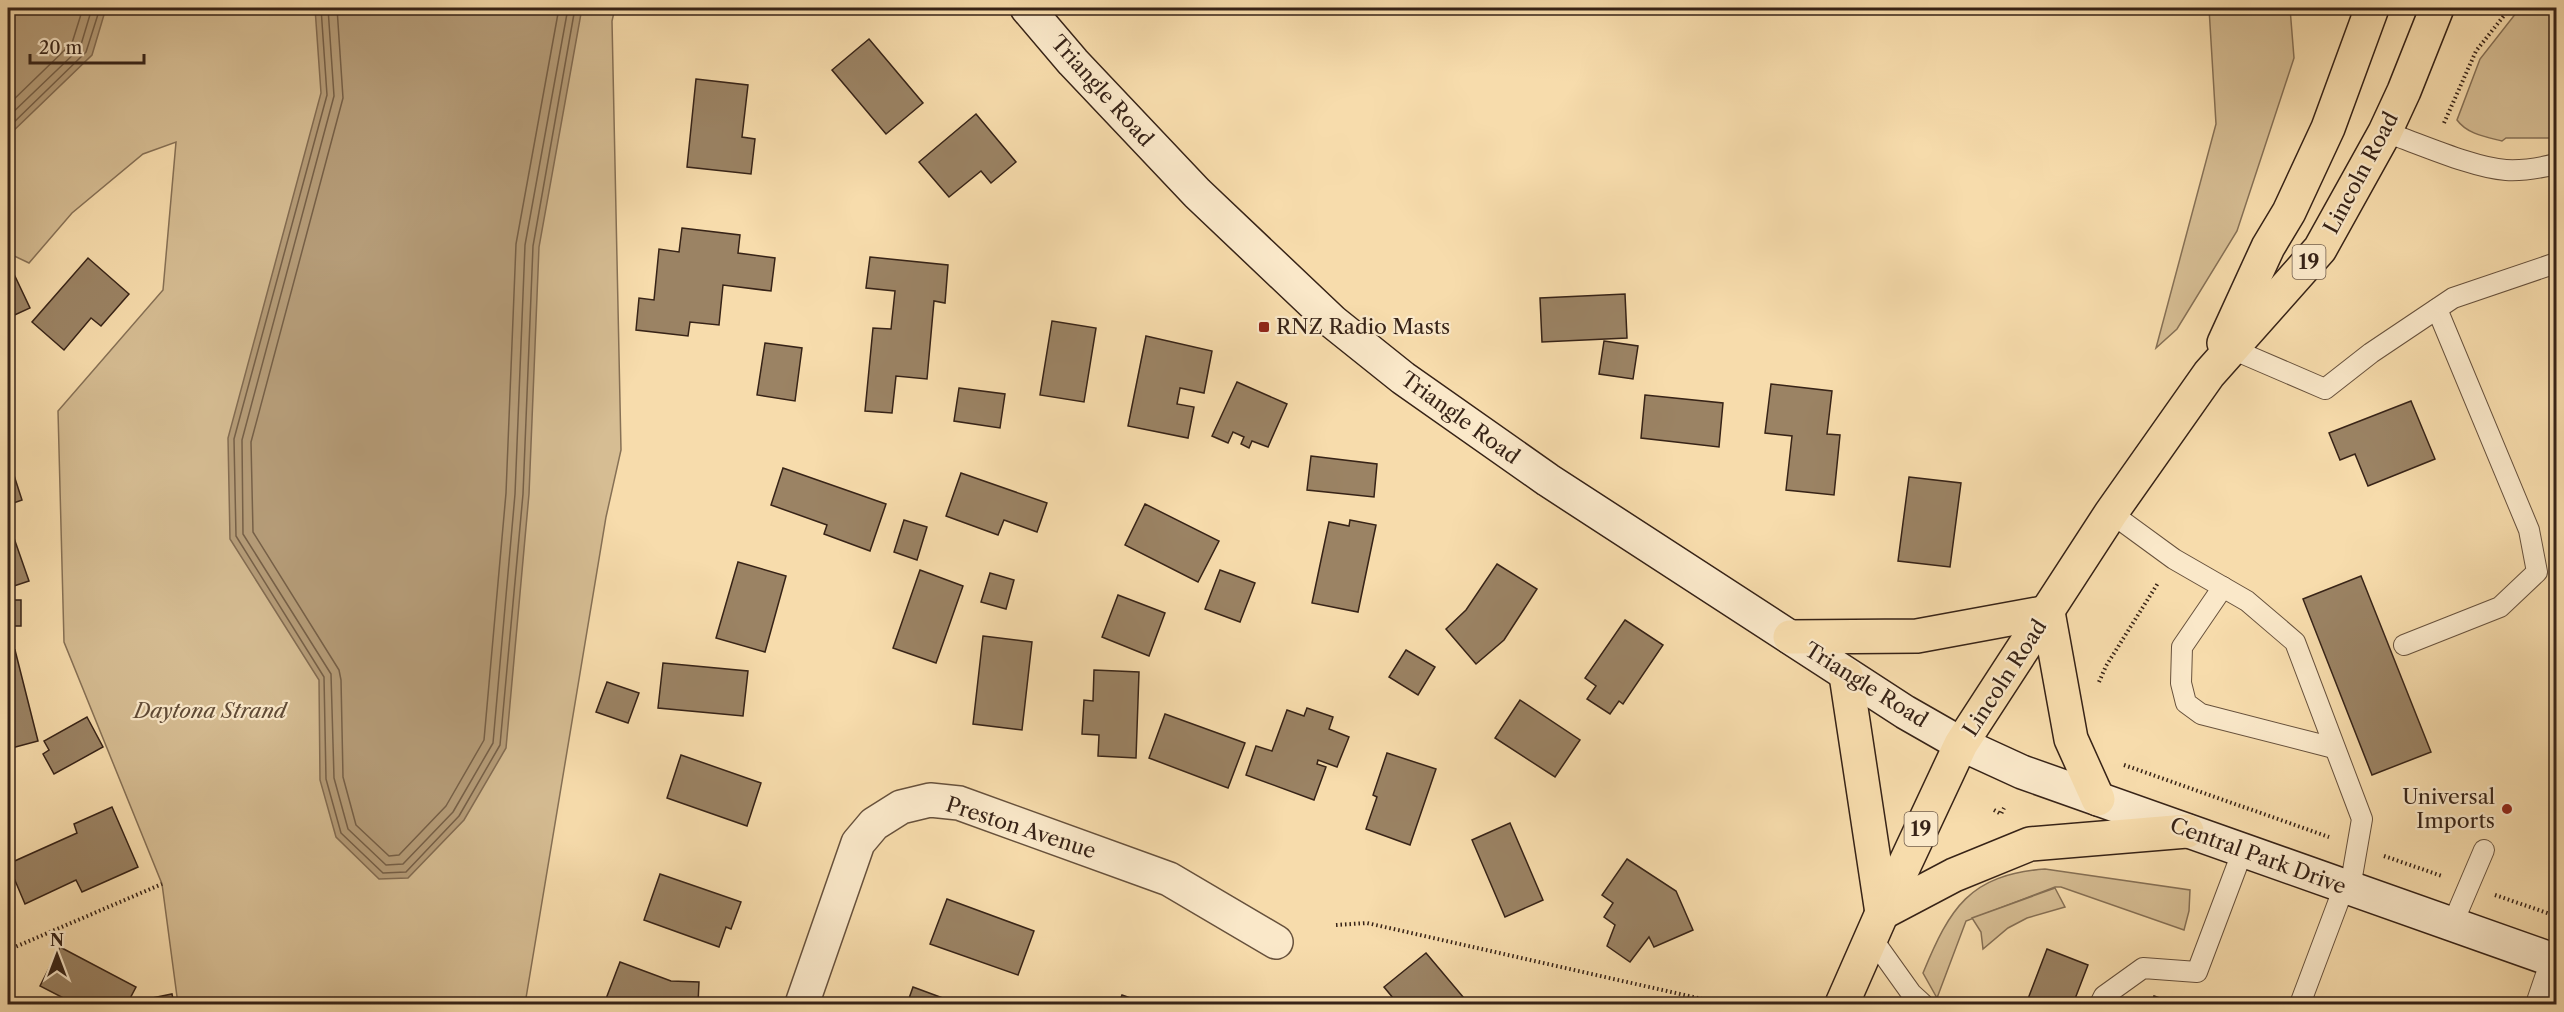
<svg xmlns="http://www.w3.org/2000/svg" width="2564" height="1012" font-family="'Libre Caslon Text',serif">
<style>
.green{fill:#d6bd93;stroke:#867055;stroke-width:1.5}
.water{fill:#b69d79;stroke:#836c52;stroke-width:1.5}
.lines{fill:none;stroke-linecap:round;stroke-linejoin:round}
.shore{stroke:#766048;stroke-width:1.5}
.building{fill:#9b8364;stroke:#372317;stroke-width:1.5}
.lane-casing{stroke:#67513c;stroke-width:22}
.street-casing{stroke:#67513c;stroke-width:36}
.secondary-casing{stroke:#372317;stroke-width:36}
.primary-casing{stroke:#372317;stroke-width:36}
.path{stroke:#372317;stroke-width:4;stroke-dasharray:1.5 3;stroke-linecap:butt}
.lane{stroke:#fae8c9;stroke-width:20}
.street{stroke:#fae8c9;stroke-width:33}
.secondary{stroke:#fae8c9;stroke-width:33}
.primary{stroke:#f7dcac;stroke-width:33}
.poi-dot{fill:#8f2418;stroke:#fae8c9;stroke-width:2}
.labels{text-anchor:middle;stroke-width:4.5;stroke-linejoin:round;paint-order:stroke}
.shield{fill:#fae8c9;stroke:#725e4c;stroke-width:1.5}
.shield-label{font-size:20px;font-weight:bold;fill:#372317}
.street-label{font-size:21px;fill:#372317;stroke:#fae8c9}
.poi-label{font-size:21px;fill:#372317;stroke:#fae8c9;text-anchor:start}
.park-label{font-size:21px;font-style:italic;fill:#5f4a36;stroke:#fae8c9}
</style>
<rect width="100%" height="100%" fill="#f7dcac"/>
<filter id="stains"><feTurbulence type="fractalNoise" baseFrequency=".00333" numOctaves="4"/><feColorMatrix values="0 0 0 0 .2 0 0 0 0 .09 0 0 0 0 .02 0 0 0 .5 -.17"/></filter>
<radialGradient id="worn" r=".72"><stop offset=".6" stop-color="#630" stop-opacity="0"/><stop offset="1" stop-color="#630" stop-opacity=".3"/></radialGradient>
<g class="green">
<polygon points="8,8 615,8 612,21 621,450 606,517 525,1004 178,1004 162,884 64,642 58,411 163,290 176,142 143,154 72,213 29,263 8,253"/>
<polygon points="2209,8 2290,8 2294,58 2237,231 2177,329 2156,348 2216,124"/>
<path d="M2520,8h36v130h-50l-4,3c-16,-4 -35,-7 -45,-21l23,-61z"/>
<path d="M2045,869l145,21 -1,21 -5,19 -123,-43h-6l-89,34 -29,77 -14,-25c27,-65 46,-98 122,-104z"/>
<polygon points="2055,888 2065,907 2027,918 2008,928 1983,949 1981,932 1972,918"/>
</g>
<g class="water">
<polygon points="8,8 106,8 92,55 8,136"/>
<polygon points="315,8 582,8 539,247 529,494 506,748 464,820 408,878 379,879 336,837 320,780 319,680 230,539 228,438 321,93"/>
</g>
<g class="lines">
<g class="shore">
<polyline points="321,8 327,95 234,439 236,536 324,677 326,779 341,833 383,873 406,872 459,816 500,745 523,494 533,246 575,8"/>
<polyline points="328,8 334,96 242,440 243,534 331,674 334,778 348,829 386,865 403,864 453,812 493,743 515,494 525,245 568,8"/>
<polyline points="337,8 343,98 251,442 253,532 339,670 341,680 343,777 356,825 389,856 399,855 446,806 484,740 506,493 516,244 559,8"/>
<polyline points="8,105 72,43 83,8"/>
<polyline points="8,117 80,48 92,8"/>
<polyline points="8,128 86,52 100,8"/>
</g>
</g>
<g class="building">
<polygon points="869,39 923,103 886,134 832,70"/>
<polygon points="696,79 748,85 742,137 755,139 751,174 687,167"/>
<polygon points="976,114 1016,162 991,183 981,171 949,197 919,162"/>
<polygon points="682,228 740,235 738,253 775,258 771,291 723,285 719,325 690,322 688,336 636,330 639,298 654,300 659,249 679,252"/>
<polygon points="870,257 948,265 945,303 934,301 927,379 896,376 892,413 865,411 873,328 891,329 895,291 866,288"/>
<polygon points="88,258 129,294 101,326 91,318 64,350 32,322"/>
<polygon points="13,272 30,308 8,318 8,274"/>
<polygon points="1625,294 1627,338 1542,342 1540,298"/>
<polygon points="1052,321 1096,328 1084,402 1040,395"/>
<polygon points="1146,336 1212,351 1204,393 1180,388 1177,404 1194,407 1188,438 1128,426"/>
<polygon points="1604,341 1638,346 1633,379 1599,374"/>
<polygon points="765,343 802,348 795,401 757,395"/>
<polygon points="1237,382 1287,404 1268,447 1252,441 1249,448 1241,444 1244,437 1233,432 1228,443 1212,436"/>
<polygon points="1771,384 1832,391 1827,434 1840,435 1834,495 1786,490 1792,436 1765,433"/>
<polygon points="959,388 1005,394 1000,428 954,421"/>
<polygon points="1645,395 1723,403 1719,447 1641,438"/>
<polygon points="2411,401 2435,459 2368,486 2355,454 2340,460 2329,433"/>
<polygon points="1311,456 1377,464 1374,497 1307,490"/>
<polygon points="11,466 22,500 8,505 8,467"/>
<polygon points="783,468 886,504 870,551 824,534 827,525 771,505"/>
<polygon points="961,473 1047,503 1037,532 1004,520 998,535 946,516"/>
<polygon points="1909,477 1961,483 1950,567 1898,561"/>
<polygon points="1145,504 1219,541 1198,582 1125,545"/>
<polygon points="904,520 927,527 917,560 894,552"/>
<polygon points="1350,520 1376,525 1358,612 1312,603 1329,522 1349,526"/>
<polygon points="8,521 29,581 8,588"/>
<polygon points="738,562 786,576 765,652 716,638"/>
<polygon points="1497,564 1537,589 1504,640 1476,664 1446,629 1466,610"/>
<polygon points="920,570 963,586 936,663 893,648"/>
<polygon points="1220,570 1255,583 1240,622 1205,609"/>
<polygon points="990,573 1014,580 1006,609 981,602"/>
<polygon points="2361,576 2431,752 2372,775 2303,599"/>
<polygon points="1118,595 1165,613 1149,656 1102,637"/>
<rect x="8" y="600" width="13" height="26"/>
<polygon points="1625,620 1663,645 1623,704 1619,701 1610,714 1587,699 1596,686 1585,678"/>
<polygon points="983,636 1032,642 1022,730 973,724"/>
<polygon points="15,650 38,741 8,749 8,652"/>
<polygon points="1406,650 1435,667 1418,695 1389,677"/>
<polygon points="663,663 748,671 743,716 658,708"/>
<polygon points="1094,670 1139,672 1136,758 1098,756 1099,735 1082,734 1084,700 1093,701"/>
<polygon points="607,682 639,693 628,723 596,712"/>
<polygon points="1520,700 1580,740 1555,777 1495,738"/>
<polygon points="1307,708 1333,717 1329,729 1349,737 1337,767 1318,760 1317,764 1326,767 1314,800 1246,775 1256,746 1272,751 1287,710 1304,716"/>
<polygon points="1165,714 1245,743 1228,788 1149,758"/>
<polygon points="87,717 103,747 54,774 43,754 49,750 44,741"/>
<polygon points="1387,753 1436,769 1410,845 1366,829 1377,797 1373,795"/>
<polygon points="681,755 761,783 747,826 667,798"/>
<polygon points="112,807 138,867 82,892 76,880 25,904 8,864 77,833 74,824"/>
<polygon points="1510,823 1543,900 1505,917 1472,840"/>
<polygon points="1627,859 1676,891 1693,930 1654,947 1649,937 1630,962 1607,946 1615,925 1604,917 1613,903 1602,895"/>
<polygon points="660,874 741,902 731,929 726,927 719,947 644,920"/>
<polygon points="947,899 1034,931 1018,975 930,944"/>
<polygon points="60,947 136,987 127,1004 75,1004 40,986"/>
<polygon points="2047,949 2088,965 2073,1004 2026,1004"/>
<polygon points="1426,953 1469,1004 1398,1004 1384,987"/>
<polygon points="620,962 671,981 699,982 698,1004 604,1004"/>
<polygon points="913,987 959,1004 907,1004"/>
<polygon points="172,994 174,1004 143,1004 142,1000"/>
<polygon points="1122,995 1147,1004 1113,1004 1115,998 1120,1000"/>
<polygon points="2154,996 2177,1004 2151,1004"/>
</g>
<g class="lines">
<g class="lane-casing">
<g id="lane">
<path d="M2385,132c33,11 88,36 121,38 17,1 34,-2 50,-6"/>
<polyline points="2232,349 2325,389 2371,353 2453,298 2556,263"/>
<polyline points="2111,513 2174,559 2247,601 2295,642 2362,819 2350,888"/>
<polyline points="2223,587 2182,647 2181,683 2186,703 2201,714 2334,748"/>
<polyline points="2404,645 2500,607 2537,572 2529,530 2437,309"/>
<polyline points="2452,925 2484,850"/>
<polyline points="1871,937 1911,993 1923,1004"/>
<polyline points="2100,1004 2104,996 2143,968 2197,972 2243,850"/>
<polyline points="2300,1004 2344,887"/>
<polyline points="2536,1004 2551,960"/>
</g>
</g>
<g class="street-casing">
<polyline id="street" points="802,1004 858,843 874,824 901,807 930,800 959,803 1169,879 1276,942"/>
</g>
<g class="secondary-casing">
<polyline id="secondary" points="1027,8 1073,62 1197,193 1333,322 1403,378 1548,480 1905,712 1961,744 2022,772 2556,961"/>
</g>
<g class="primary-casing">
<g id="primary">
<polyline points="2224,343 2268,247 2289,212 2328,128 2372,8"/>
<polyline points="2048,612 2071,739 2098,799"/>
<polyline points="1790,637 1917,636 2048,612"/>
<polyline points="1846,675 1882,913"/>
<polyline points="1882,913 1954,875 2030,844 2187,831"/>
<polyline points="1842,1004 1882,913 1961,744 2111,513 2209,374 2320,249 2385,132 2404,91 2437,8"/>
</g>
</g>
<g class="path">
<polyline points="2444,123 2476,51 2510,8"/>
<polyline points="2099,682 2106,666 2158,583"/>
<polyline points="2124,765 2329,837"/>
<polyline points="1994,810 2001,814 2004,808"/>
<polyline points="2384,856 2442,876"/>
<polyline points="2495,895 2556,916"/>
<polyline points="1336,925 1367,923 1724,1004"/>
<polyline points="8,950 162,884"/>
</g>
<use href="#lane" class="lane"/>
<use href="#street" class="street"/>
<use href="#secondary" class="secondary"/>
<use href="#primary" class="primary"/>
</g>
<g class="poi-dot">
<rect x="1258" y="321" width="12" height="12" rx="3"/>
<circle cx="2507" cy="809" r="6"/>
</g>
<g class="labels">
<g class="shield">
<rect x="2292.5" y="245" width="33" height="34" rx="4.5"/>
<rect x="1904.5" y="812" width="33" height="34" rx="4.5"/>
</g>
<g class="shield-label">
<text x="2309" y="269">19</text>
<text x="1921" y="836">19</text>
</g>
<g class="street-label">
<text transform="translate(1102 91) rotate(48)" y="7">Triangle Road</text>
<text transform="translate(2361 173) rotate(-62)" y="7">Lincoln Road</text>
<text transform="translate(1460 418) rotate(36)" y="7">Triangle Road</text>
<text transform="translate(2005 678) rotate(-57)" y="7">Lincoln Road</text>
<text transform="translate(1866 685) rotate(32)" y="7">Triangle Road</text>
<text transform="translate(1021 828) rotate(18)" y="7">Preston Avenue</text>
<text transform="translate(2258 856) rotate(20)" y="7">Central Park Drive</text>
</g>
<g class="poi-label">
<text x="1276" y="334">RNZ Radio Masts</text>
<text x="2495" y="804" text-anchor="end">Universal<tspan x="2495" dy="24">Imports</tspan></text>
</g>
<g class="park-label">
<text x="210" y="718">Daytona Strand</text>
</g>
</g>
<rect width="2564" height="1012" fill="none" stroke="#f7dcac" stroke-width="30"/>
<rect x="9" y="9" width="2546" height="994" fill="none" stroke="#372317" stroke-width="3"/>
<rect x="15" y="15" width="2534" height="982" fill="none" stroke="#372317" stroke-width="1.5"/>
<g transform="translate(57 955)" stroke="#fae8c9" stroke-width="4.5" paint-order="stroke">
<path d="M0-4.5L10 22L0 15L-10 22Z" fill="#372317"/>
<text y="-9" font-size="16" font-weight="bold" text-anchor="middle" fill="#372317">N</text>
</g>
<path d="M30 54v9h114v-9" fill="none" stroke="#372317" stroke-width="3"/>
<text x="39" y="54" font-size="18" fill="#372317" stroke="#fae8c9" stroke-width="4.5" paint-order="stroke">20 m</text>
<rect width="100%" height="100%" filter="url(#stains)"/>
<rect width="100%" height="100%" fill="url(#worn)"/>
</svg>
